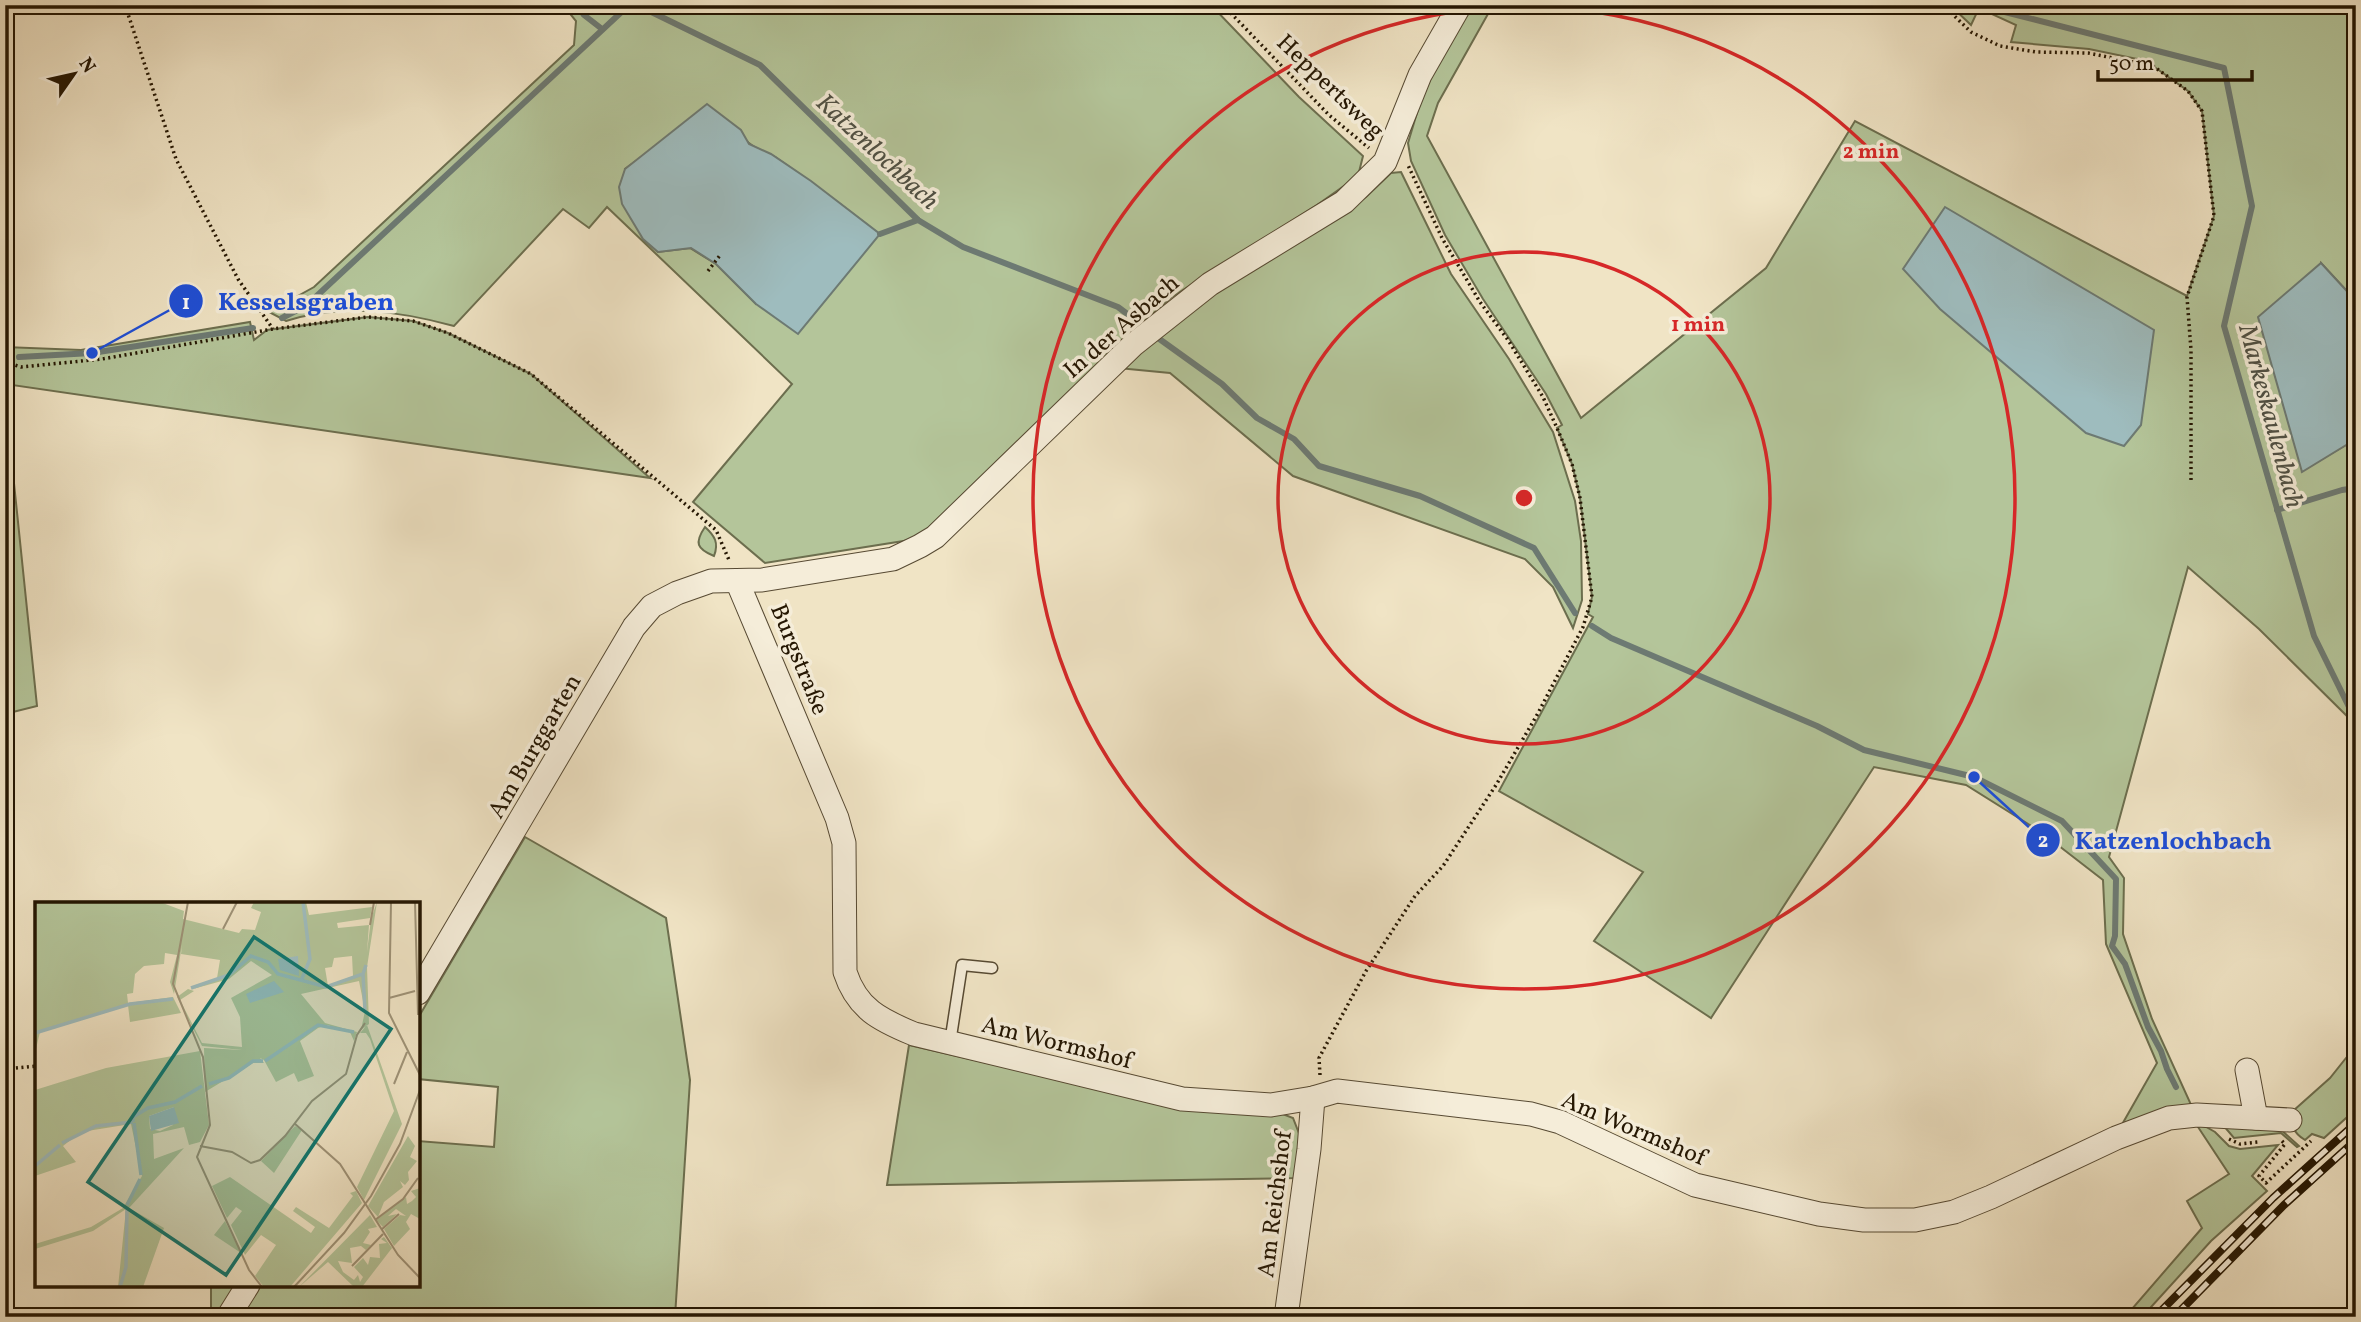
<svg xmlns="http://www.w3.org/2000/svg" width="2361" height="1322" font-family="Vollkorn,serif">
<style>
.green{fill:#b4c59a;stroke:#6c6e4e;stroke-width:2;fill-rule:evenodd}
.water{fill:#9ebcbe;stroke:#6d7a73;stroke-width:2}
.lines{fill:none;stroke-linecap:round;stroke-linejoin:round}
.stream{stroke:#6d7a73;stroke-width:6}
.lane-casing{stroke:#574a33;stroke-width:13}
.street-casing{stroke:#574a33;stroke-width:25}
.path{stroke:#241602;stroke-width:3.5;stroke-dasharray:2 3.5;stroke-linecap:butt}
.lane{stroke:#f5edd9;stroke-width:10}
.street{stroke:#f5edd9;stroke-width:23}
.rail-casing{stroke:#241602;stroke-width:8}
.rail{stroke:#f5edd9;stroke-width:5;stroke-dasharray:16;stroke-linecap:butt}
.ring{fill:none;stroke:#d62828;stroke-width:3.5}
.labels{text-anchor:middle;stroke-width:7;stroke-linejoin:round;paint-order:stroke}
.street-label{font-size:24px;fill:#241602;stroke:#f5edd9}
.water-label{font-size:26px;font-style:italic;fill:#4f5044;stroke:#f5edd9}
.inset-river{fill:none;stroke:#9ebcbe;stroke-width:3.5}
.inset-road{fill:none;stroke:#9e9277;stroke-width:2}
.view{fill:#0f766e;fill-opacity:0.15;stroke:#0f766e;stroke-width:3.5}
.inset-edge{fill:none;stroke:#241602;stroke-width:3.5}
.centre{fill:#d62828;stroke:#f5edd9;stroke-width:3.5}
.ring-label{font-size:21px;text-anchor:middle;font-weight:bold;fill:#d62828;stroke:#f5edd9;stroke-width:7;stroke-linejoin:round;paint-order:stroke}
.leader{fill:none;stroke:#1d4ed8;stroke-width:2.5}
.callout-dot{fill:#1d4ed8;stroke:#f5edd9;stroke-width:2.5}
.mark-label{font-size:21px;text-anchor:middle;font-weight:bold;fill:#fff}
.callout-label{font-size:26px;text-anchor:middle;font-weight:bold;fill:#1d4ed8;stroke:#f5edd9;stroke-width:7;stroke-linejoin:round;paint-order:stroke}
</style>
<rect width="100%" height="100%" fill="#f0e4c5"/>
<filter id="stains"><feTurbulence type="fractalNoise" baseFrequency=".00286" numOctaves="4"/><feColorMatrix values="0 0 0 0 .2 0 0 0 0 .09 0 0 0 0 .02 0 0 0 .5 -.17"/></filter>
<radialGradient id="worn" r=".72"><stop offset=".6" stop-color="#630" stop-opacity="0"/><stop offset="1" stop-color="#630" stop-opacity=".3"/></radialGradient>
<g class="green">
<path d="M563,5h648l88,92 64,59 -5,20 -41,29 -145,92 -46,40 -162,165 -48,37 -151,24 -72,-61 99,-118 -185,-177 -18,21 -26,-19 -109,117c-55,-15 -112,-23 -168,-5l-17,-9 45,-25 260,-242 2,-24zM746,140c7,9 22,12 32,19 35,24 68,49 101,75l-123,70 -40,-40 -26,-16 -32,4 -15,-13 -18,-70 30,-22z"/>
<polygon points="1467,5 1493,5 1438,103 1427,136 1581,418 1766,268 1855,121 2187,296 2214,216 2202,111 2188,91 2153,66 2152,62 2089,49 2011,42 2016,25 1979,8 1971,25 1950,5 2356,5 2356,301 2321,263 2302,471 2356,439 2356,725 2259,629 2188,567 2109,857 2124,878 2123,934 2152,1019 2193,1109 2120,1128 2157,1063 2106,944 2103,880 2041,832 1966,785 1874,767 1711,1018 1594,941 1643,872 1499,791 1593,617 1588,614 1592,597 1580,498 1572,464 1557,428 1562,425 1546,394 1483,299 1445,235 1411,161 1408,143 1422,96"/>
<polygon points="1401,172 1451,274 1509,359 1553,432 1575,501 1581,541 1582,600 1573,628 1553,587 1525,559 1293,476 1170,373 1118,368 1223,285 1366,197 1391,173"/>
<polygon points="368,317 413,321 448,333 531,374 650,478 5,384 5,347 81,350 250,322 254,340 267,330"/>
<polygon points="5,396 37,706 5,714"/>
<path d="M705,527c10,9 14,16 9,29 -17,-7 -20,-13 -9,-29z"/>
<polygon points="525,837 666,918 690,1080 675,1317 240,1317 259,1285 418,1285 418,1141 494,1147 498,1087 418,1079 418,1018"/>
<polygon points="909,1045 1172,1105 1275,1111 1293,1118 1300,1136 1299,1178 887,1185"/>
<path d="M2346,1058l10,7v44l-32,29 -12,-4 -7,6c-13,-8 -13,-14 -12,-29l37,-33z"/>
<polygon points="2201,1124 2215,1132 2229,1146 2240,1149 2278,1145 2252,1176 2267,1191 2211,1241 2142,1317 2125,1317 2202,1228 2187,1201 2229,1174 2198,1127"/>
<polygon points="2223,1125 2278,1127 2299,1146 2297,1147 2281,1133 2234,1138"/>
<polygon points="211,1285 237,1285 218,1317 211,1317"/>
</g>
<g class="water">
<polygon points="707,104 741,130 749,144 771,154 811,181 880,234 798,334 756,304 716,264 691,248 658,252 643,239 622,204 619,187 625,169"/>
<polygon points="1945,207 2154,330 2141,425 2124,446 2086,433 1940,309 1903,269"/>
<polygon points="2321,263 2356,301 2356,439 2302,472 2258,317"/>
</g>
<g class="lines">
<g class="stream">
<polyline points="577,5 584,15 602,29"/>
<polyline points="637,5 760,65 918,220 963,247 1118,307 1142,325"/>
<polyline points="1988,5 1993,9 2224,68 2252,206 2224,326 2314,636 2349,707 2356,714"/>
<polyline points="880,234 918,220"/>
<polyline points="282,318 307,305 629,5"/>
<polyline points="1158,338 1222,384 1257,418 1294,439 1319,466 1420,496 1534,548 1575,613"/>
<polyline points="19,357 92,353 253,328"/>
<polyline points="2277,510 2342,490 2356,488"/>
<polyline points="1592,626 1611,638 1817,726 1864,750 1974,777 2062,821 2116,879 2115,936 2112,946 2125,964 2148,1027 2161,1051 2167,1069 2176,1087"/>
</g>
<g class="lane-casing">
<polyline id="lane" points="950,1043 962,965 992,968"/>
</g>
<g class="street-casing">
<g id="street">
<path d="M737,581l100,237 7,25 1,129c12,37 35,48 69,62l268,65 89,6 42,-7 24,-7 194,23 29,8 135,63 124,29 45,6h51l39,-8 37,-15 125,-59 53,-20 28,-3 93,5"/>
<polyline points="418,993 634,627 652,606 677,593 711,581 762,580 893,559 920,546 935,537 1133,345 1210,284 1344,202 1385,162 1420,75 1460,5"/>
<polyline points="2247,1070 2256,1118"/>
<polyline points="228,1317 248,1285"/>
<polyline points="1286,1317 1309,1149 1313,1098"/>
</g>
</g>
<g class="path">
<polyline points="125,5 176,159 238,279 273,329"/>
<polyline points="1223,5 1329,115 1369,148"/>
<polyline points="1943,5 1971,32 2000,46 2036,52 2088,53 2153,66 2188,91 2202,111 2214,216 2187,297 2191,350 2191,480"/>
<polyline points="708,271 721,254"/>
<polyline points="5,362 21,367 102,359 273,329 368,317 413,321 448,333 531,374 716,530 729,560"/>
<polyline points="5,1069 37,1066"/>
<polyline points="1320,1075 1319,1058 1366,971 1415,896 1443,866 1496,785 1537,715 1583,627 1592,597 1580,498 1572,464 1557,428 1543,397 1508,340 1480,302 1442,238 1407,163"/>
<polyline points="2229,1139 2240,1144 2258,1142"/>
<polyline points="2282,1141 2285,1144 2259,1176 2266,1183 2311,1141"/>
</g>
<use href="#lane" class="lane"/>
<use href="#street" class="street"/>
<g class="rail-casing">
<g id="rail">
<polyline points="2155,1317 2273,1198 2356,1123"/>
<polyline points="2174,1317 2284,1205 2356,1140"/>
</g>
</g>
<use href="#rail" class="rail"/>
</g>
<g class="ring">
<circle cx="1524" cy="498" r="246"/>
<circle cx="1524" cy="498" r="491"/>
</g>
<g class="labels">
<g class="street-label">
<text transform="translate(1331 86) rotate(44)" y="8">Heppertsweg</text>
<text transform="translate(1121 326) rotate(-41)" y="8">In der Asbach</text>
<text transform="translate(800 659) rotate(68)" y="8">Burgstraße</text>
<text transform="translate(534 746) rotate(-60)" y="8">Am Burggarten</text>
<text transform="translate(1057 1042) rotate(14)" y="8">Am Wormshof</text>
<text transform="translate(1634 1128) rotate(23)" y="8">Am Wormshof</text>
<text transform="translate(1274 1204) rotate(-83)" y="8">Am Reichshof</text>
</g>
<g class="water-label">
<text transform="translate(878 151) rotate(43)" y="9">Katzenlochbach</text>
<text transform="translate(2272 416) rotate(75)" y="9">Markeskaulenbach</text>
</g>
</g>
<g transform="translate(35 902)">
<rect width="385" height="385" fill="#f0e4c5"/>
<path d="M0,0h125l24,9 -1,8 56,14 3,-4 13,1 6,-18 -10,-4 3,-6h52l3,13 63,-8 -2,11 -33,5 1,5 31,-3 -2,27 4,-33 6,-17 -10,65 2,57 -8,6 4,-19 -6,-30 -58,13 24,29 32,9 -3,9 -4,-9 -23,-7 -9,3 -18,13 14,35 -16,6 -4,-9 -18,9 -12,-22 -4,-2 4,5h-11l-48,29 -1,-44 38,2 -40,-4 -25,-49 11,-8 6,2 -14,9 22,43 40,4 -2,-30 -9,-19 41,-23 -21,-14 -22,18 -36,10 24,-11 3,-18 -39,-6 1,-9 -8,49 -4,-12 7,-27 -12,-2 -1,11 -20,2 -9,8 -2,19 -6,1 1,9 45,-6 8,16 -51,9 -2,-17 -38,10 -50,17 -5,21zM317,54l1,20 -25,10 -3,-18 7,-1 2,-9zM332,123l35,99 -38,76 -7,-13 37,-76 -24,-72 -4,-6h-6zM165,149l9,74 -9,17 -11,3 -5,-18 -31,7 1,25 30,-11 -55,60 35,20 -21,59h-25l8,-78 -33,22 -58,18v-5l56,-17 32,-19 19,-32 -11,-52 -50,8 -18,14 13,16 -41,14v-86l71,-22zM139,205l-1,18 -13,6 -10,-2 -1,-13zM260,224l7,4 -28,43 -13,-12zM373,234l7,10 -5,11 7,4 -9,11 1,8 -4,5 -5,-4 3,6 -19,15 -6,15 -10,-11zM195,275l81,56 4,-6 -22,-16 3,-4 33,21 24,-32 -3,-3 6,-2 6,12 -72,84h-26l-9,-11 21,-31 -15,-10 -16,20 -14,-30 11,-14 -6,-4 -9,11 -15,-32zM385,278v39l-9,-5 -5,8 4,7 -16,17 -10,-17 16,-14 6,1 -10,-7 -8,7 9,-2 -14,13 -7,-7 30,-23 1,7 5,-3 4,-4 -5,-6 9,-3zM335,313l7,12 -9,2 2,3 -7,11 8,2 -5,5 -5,-4 -11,2 2,15 -14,-2 5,11 11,8 4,-5 2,7 3,-5 -9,-10 9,-9 5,7 2,-8 10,1 -1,-14 8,-1 -6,-4 3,-2 8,11 -30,39h-8l-26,-25 -29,25zM190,319l16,32 -27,-18z" fill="#b4c59a" fill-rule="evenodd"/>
<path d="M263,54l1,20 -19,-6 -2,-11zM239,79l10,11 -34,11 -4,-9zM139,205l5,16 -28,8 -2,-15z" fill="#9ebcbe"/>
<path class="inset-river" d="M328,72l2,37M266,79l9,-22 -7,-57M156,86l38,-13 22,-19 17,6 10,12 48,13 37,-13 3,-9M0,131l95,-29 43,-5M230,159l53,-36 36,7M174,182l20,-6 24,-17h10M98,220v-5l15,-9 27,-6 27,-16M99,221l7,52M27,241l34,-17 37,-4M0,264l25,-21M92,303l13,-26M85,385l6,-20 1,-59"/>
<path class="inset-road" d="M153,0l-15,82 30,73 7,68 -13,32 52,113 13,17M356,0l-2,111 31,62M380,0l3,113M335,23l4,-23M188,27l14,-27M354,96l26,-7M359,182l13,-32M259,221l46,41 58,91 22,23M165,244l32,6 19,11 9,-3 25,-24 27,-35 34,-27 11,-39 8,-12M340,318l28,-21 15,-21M346,328l18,-16M317,364l31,-32M259,385l50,-54 27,-37 29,-52 20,-54"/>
<path class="view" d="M219,35l137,92 -165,246 -138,-93z"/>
<rect width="385" height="385" class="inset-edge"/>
</g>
<circle cx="1524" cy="498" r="10" class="centre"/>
<g class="ring-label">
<text x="1871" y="158">2 min</text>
<text x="1698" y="331">1 min</text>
</g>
<path class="leader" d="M92 353L186 301M1974 777L2043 840"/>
<g class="callout-dot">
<circle cx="92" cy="353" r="7"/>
<circle cx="1974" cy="777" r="7"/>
<circle cx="186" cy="301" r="18"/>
<circle cx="2043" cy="840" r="18"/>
</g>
<g class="mark-label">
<text x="186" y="309">1</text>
<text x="2043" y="847">2</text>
</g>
<g class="callout-label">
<text x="306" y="310">Kesselsgraben</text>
<text x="2173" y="849">Katzenlochbach</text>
</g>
<rect width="2361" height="1322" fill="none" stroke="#f0e4c5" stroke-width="28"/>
<rect x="7" y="7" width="2347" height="1308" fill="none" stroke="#241602" stroke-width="3.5"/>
<rect x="14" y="14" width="2333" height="1294" fill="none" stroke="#241602" stroke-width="2"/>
<g transform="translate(74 74) rotate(56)" stroke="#f5edd9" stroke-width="5" paint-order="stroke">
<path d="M0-5L12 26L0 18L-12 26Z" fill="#241602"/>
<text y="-10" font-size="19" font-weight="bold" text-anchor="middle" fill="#241602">N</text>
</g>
<path d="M2098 70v10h154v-10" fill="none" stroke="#241602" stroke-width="3.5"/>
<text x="2109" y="70" font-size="21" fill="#241602" stroke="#f5edd9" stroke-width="5" paint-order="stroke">50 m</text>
<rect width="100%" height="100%" filter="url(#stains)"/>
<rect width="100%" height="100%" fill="url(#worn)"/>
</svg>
